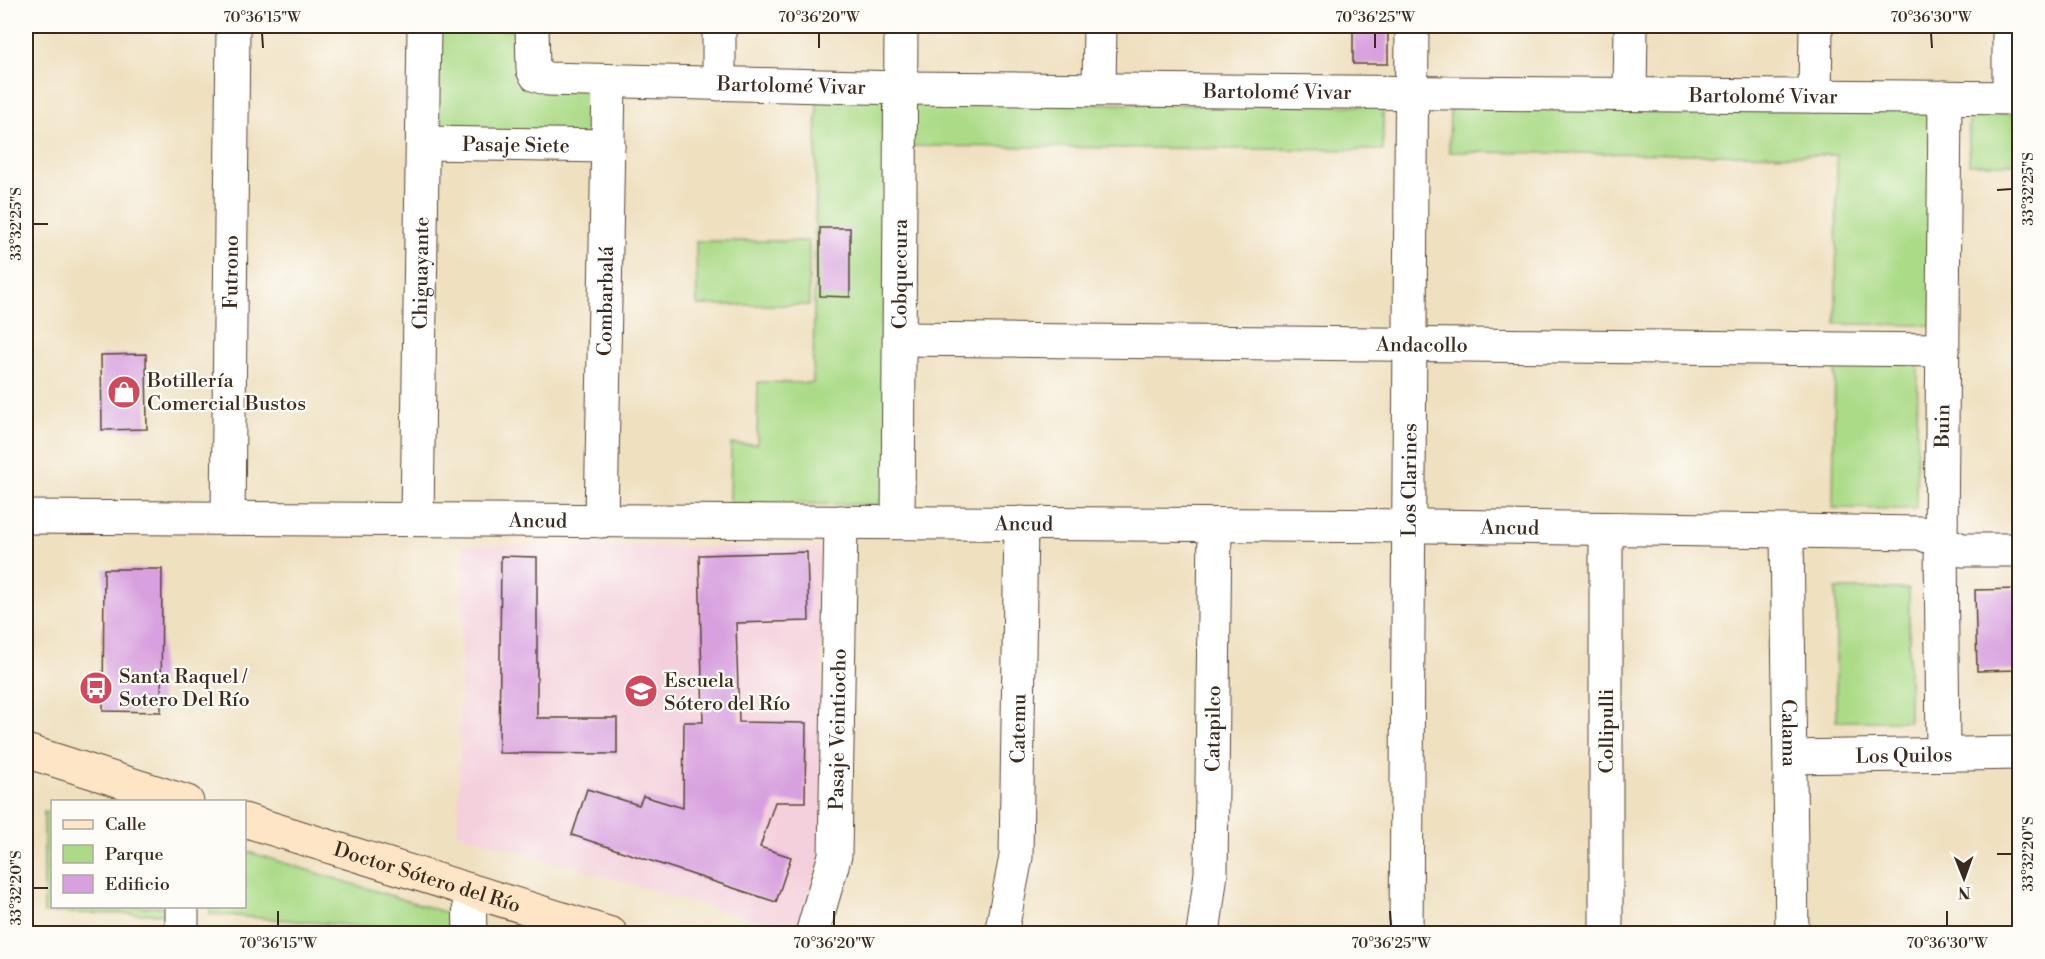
<svg xmlns="http://www.w3.org/2000/svg" width="2045" height="959" font-family="'Libre Bodoni',serif">
<style>
.built{fill:#f4cfdc}
.green{fill:#acdb88;stroke:#748253;stroke-width:1.5}
.building{fill:#d8a0df}
.lines{fill:none;stroke-linecap:round;stroke-linejoin:round}
.minor-casing{stroke:#564536;stroke-width:35}
.secondary-casing{stroke:#564536;stroke-width:35}
.minor{stroke:#fff;stroke-width:33}
.secondary{stroke:#fde5c5;stroke-width:33}
.ticks{fill:none;stroke:#3b2a1e;stroke-width:2}
.labels{text-anchor:middle;stroke-width:4.5;stroke-linejoin:round;paint-order:stroke}
.street-label{font-size:20px;fill:#3b2a1e;stroke:#fdfcf7}
.poi-label{font-size:20px;fill:#3b2a1e;stroke:#fdfcf7;text-anchor:start}
.neatline{fill:none;stroke:#3b2a1e;stroke-width:2}
.ticks-label{font-size:15px;text-anchor:middle;fill:#3b2a1e}
</style>
<rect width="100%" height="100%" fill="#fdfcf7"/>
<filter id="ink" filterUnits="userSpaceOnUse"><feTurbulence type="fractalNoise" baseFrequency=".0167" numOctaves="2"/><feDisplacementMap in="SourceGraphic" scale="12" xChannelSelector="R" yChannelSelector="G"/><feConvolveMatrix kernelMatrix="1 2 1 2 8 2 1 2 1" color-interpolation-filters="sRGB"/></filter>
<filter id="wash" filterUnits="userSpaceOnUse"><feTurbulence type="fractalNoise" baseFrequency=".008" numOctaves="4" result="noise"/><feDisplacementMap in="SourceGraphic" scale="24" xChannelSelector="R" yChannelSelector="G"/><feGaussianBlur stdDeviation="1.35" result="paint"/><feColorMatrix in="noise" values="0 0 0 0 0 0 0 0 0 0 0 0 0 0 0 0 0 1.4 0 .05"/><feComposite in="paint" operator="in"/></filter>
<g filter="url(#wash)">
<rect width="100%" height="100%" fill="#efe0c0"/>
<polygon class="built" points="463,545 822,548 821,850 803,916 795,933 458,833"/>
<g class="green">
<polygon points="429,29 524,30 523,81 600,90 600,138 427,136"/>
<polygon points="817,92 900,93 894,505 730,503 731,444 757,444 758,382 813,383"/>
<polygon points="909,102 1383,106 1383,150 909,146"/>
<polygon points="1450,106 1933,110 1932,325 1836,324 1837,155 1449,152"/>
<rect x="1969" y="113" width="50" height="51"/>
<polygon points="696,241 809,241 809,305 697,305"/>
<polygon points="1835,361 1918,362 1916,509 1833,508"/>
<rect x="1836" y="589" width="73" height="132"/>
<polygon points="44,811 52,814 52,906 169,907 169,914 44,913"/>
<polygon points="245,851 451,914 450,933 210,914 210,907 244,906"/>
</g>
<g id="blocks">
<g class="building">
<rect x="1353" y="26" width="35" height="38"/>
<polygon points="820,228 850,228 850,297 820,296"/>
<polygon points="146,354 147,429 102,430 101,355"/>
<polygon points="807,552 809,621 736,623 739,722 806,723 805,802 775,802 760,847 791,857 776,902 572,835 587,789 639,805 643,796 683,808 684,722 703,722 699,555"/>
<polygon points="501,556 537,557 537,718 617,718 617,754 499,753"/>
<polygon points="104,569 162,569 161,712 103,711"/>
<polygon points="2019,589 2019,670 1977,671 1975,590"/>
</g>
</g>
</g>
<g filter="url(#ink)">
<use href="#blocks" fill-opacity="0" stroke="#564536" stroke-width="1.5"/>
<g class="lines">
<g class="minor-casing">
<g id="minor">
<path id="s1" d="M532,26l1,44 3,5 12,4 353,9 1119,10"/>
<polyline points="719,84 719,26"/>
<polyline points="1099,89 1100,26"/>
<polyline points="1630,94 1631,26"/>
<polyline points="1815,96 1816,26"/>
<polyline points="2009,98 2009,26"/>
<path id="s2" d="M423,143l185,3"/>
<path id="s3" d="M900,339l1043,11"/>
<path id="s4" d="M26,517l1404,9 490,7 42,17h58"/>
<path id="s5" d="M228,518l5,-492"/>
<path id="s6" d="M417,519l7,-493"/>
<path id="s7" d="M601,521l8,-440"/>
<path id="s8" d="M898,522l3,-496"/>
<path id="s9" d="M1787,532l5,402"/>
<path id="s10" d="M1943,754l-2,-212 4,-445"/>
<path id="s11" d="M1790,757l230,-4"/>
<polyline points="469,890 470,934"/>
<polyline points="182,906 182,934"/>
<path id="s12" d="M812,934l23,-79 6,-333"/>
<path id="s13" d="M1001,934l15,-77 5,-334"/>
<path id="s14" d="M1203,934l8,-61 4,-348"/>
<path id="s15" d="M1406,934l6,-908"/>
<polyline points="1606,934 1606,529"/>
</g>
</g>
<g class="secondary-casing">
<g id="secondary">
<polyline points="26,751 187,802"/>
<path id="s16" d="M244,820l367,114"/>
</g>
</g>
<use href="#minor" class="minor"/>
<use href="#secondary" class="secondary"/>
</g>
</g>
<path class="ticks" d="M262,33l1,15M819,33v15M1375,33v15M1931,33l1,15M1997,190l15,-1M33,224h15M1997,854h15M33,888h15M278,911v15M834,911v15M1390,911l1,15M1947,911v15"/>
<defs>
<g id="shop-disc" transform="scale(1.725)"><circle r="9.5" fill="#d1495b" stroke="#fdfcf7"/><path d="M-5-2.5h2.3a2.7 3.5 0 0 1 5.4 0H5L5.5 6h-11ZM-1.5-2.5h3a1.5 2.3 0 0 0-3 0Z" fill="#fff"/></g>
<g id="bus-disc" transform="scale(1.725)"><circle r="9.5" fill="#d1495b" stroke="#fdfcf7"/><path d="M-5-6H5V4H4V6H2V4H-2V6H-4V4H-5ZM-3.5-4V0h7V-4ZM-3.5 1.2v1.5H-2V1.2ZM2 1.2v1.5H3.5V1.2Z" fill="#fff"/></g>
<g id="school-disc" transform="scale(1.725)"><circle r="9.5" fill="#d1495b" stroke="#fdfcf7"/><path d="M0-5L7-2L0 1L-7-2ZM-4 1L0 2.5L4 1V4Q0 6-4 4Z" fill="#fff"/></g>
</defs>
<g fill-rule="evenodd">
<use href="#shop-disc" x="124" y="392"/>
<use href="#bus-disc" x="96" y="688"/>
<use href="#school-disc" x="641" y="691"/>
</g>
<g class="labels">
<g class="street-label">
<text dy="7" stroke="none"><textPath href="#s1" startOffset="306">Bartolomé Vivar</textPath></text>
<text dy="7" stroke="none"><textPath href="#s1" startOffset="792">Bartolomé Vivar</textPath></text>
<text dy="7" stroke="none"><textPath href="#s1" startOffset="1278">Bartolomé Vivar</textPath></text>
<text dy="7" stroke="none"><textPath href="#s2" startOffset="93">Pasaje Siete</textPath></text>
<text dy="7" stroke="none"><textPath href="#s5" startOffset="246">Futrono</textPath></text>
<text dy="7" stroke="none"><textPath href="#s6" startOffset="246">Chiguayante</textPath></text>
<text dy="7" stroke="none"><textPath href="#s8" startOffset="248">Cobquecura</textPath></text>
<text dy="7" stroke="none"><textPath href="#s7" startOffset="220">Combarbalá</textPath></text>
<text dy="7" stroke="none"><textPath href="#s3" startOffset="522">Andacollo</textPath></text>
<text dy="7" stroke="none"><textPath href="#s10" startOffset="328">Buin</textPath></text>
<text dy="7" stroke="none"><textPath href="#s15" startOffset="454">Los Clarines</textPath></text>
<text dy="7" stroke="none"><textPath href="#s4" startOffset="512">Ancud</textPath></text>
<text dy="7" stroke="none"><textPath href="#s4" startOffset="998">Ancud</textPath></text>
<text dy="7" stroke="none"><textPath href="#s4" startOffset="1484">Ancud</textPath></text>
<text dy="7" stroke="none"><textPath href="#s12" startOffset="208">Pasaje Veintiocho</textPath></text>
<text dy="7" stroke="none"><textPath href="#s13" startOffset="207">Catemu</textPath></text>
<text dy="7" stroke="none"><textPath href="#s14" startOffset="206">Catapilco</textPath></text>
<text transform="translate(1606 731) rotate(-90)" y="7">Collipulli</text>
<text dy="7" stroke="none"><textPath href="#s9" startOffset="201">Calama</textPath></text>
<text dy="7" stroke="none"><textPath href="#s11" startOffset="114">Los Quilos</textPath></text>
<text dy="7" stroke="none"><textPath href="#s16" startOffset="192">Doctor Sótero del Río</textPath></text>
</g>
<g class="poi-label">
<text x="147" y="387">Botillería<tspan x="147" dy="23">Comercial Bustos</tspan></text>
<text x="119" y="683">Santa Raquel /<tspan x="119" dy="23">Sotero Del Río</tspan></text>
<text x="664" y="687">Escuela<tspan x="664" dy="23">Sótero del Río</tspan></text>
</g>
</g>
<rect width="2045" height="959" fill="none" stroke="#fdfcf7" stroke-width="66"/>
<rect x="51" y="800" width="195" height="108" fill="#fdfcf7" stroke="#afa8a0" stroke-width="1.5"/>
<rect x="63" y="820" width="30" height="9" fill="#fde5c5" stroke="#afa8a0" stroke-width="1.5"/>
<text x="105" y="830" font-size="18" fill="#3b2a1e">Calle</text>
<rect x="63" y="845" width="30" height="18" fill="#acdb88" stroke="#afa8a0" stroke-width="1.5"/>
<text x="105" y="860" font-size="18" fill="#3b2a1e">Parque</text>
<rect x="63" y="875" width="30" height="18" fill="#d8a0df" stroke="#afa8a0" stroke-width="1.5"/>
<text x="105" y="890" font-size="18" fill="#3b2a1e">Edificio</text>
<g transform="translate(1964 878) rotate(179)" stroke="#fdfcf7" stroke-width="4.5" paint-order="stroke">
<path d="M0-4.5L10 22L0 15L-10 22Z" fill="#3b2a1e"/>
<text y="-9" font-size="16" font-weight="bold" text-anchor="middle" fill="#3b2a1e">N</text>
</g>
<rect x="33" y="33" width="1979" height="893" class="neatline"/>
<g class="ticks-label">
<text x="262" y="22">70°36'15"W</text>
<text x="819" y="22">70°36'20"W</text>
<text x="1375" y="22">70°36'25"W</text>
<text x="1931" y="22">70°36'30"W</text>
<text transform="translate(2028 189) rotate(-90)" y="5">33°32'25"S</text>
<text transform="translate(16 224) rotate(-90)" y="5">33°32'25"S</text>
<text transform="translate(2028 854) rotate(-90)" y="5">33°32'20"S</text>
<text transform="translate(16 888) rotate(-90)" y="5">33°32'20"S</text>
<text x="278" y="948">70°36'15"W</text>
<text x="834" y="948">70°36'20"W</text>
<text x="1391" y="948">70°36'25"W</text>
<text x="1947" y="948">70°36'30"W</text>
</g>
</svg>
